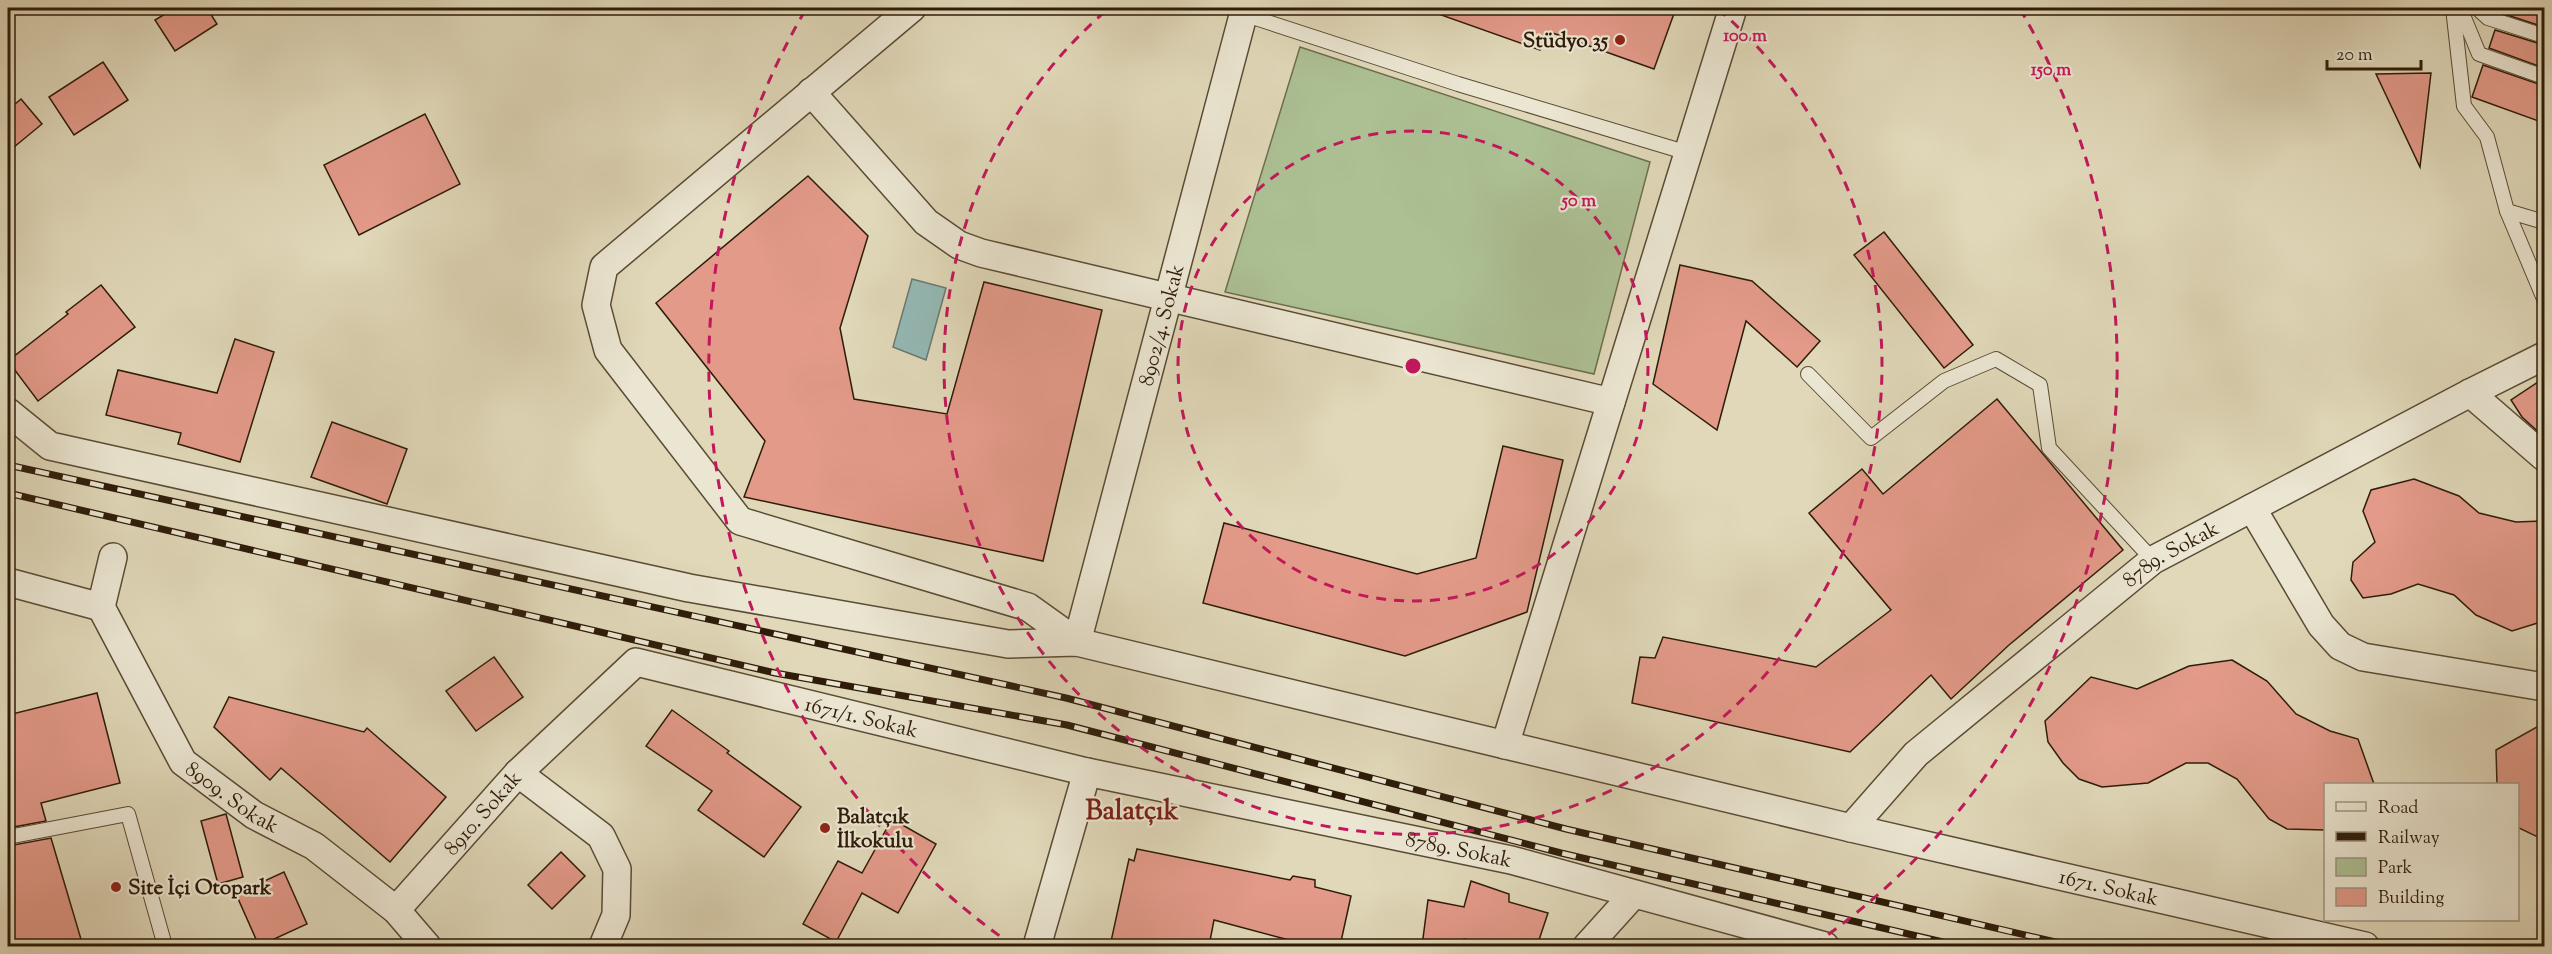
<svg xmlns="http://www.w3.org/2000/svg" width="2552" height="954" font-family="'Sorts Mill Goudy',serif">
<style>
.green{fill:#acc094;stroke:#6d6e4e;stroke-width:1.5}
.water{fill:#94b9b5;stroke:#6b7a70;stroke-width:1.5}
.building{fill:#e39a89;stroke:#2e1c09;stroke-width:1.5}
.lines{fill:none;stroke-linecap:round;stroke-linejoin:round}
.lane-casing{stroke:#5a4b35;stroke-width:16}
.street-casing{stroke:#5a4b35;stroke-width:30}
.lane{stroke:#ebe6d2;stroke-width:14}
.street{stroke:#ebe6d2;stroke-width:27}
.rail-casing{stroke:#2e1c09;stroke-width:7}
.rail{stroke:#ebe6d2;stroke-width:4.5;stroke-dasharray:14;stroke-linecap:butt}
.ring{fill:none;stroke:#c2185b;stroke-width:3;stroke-dasharray:10 8}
.poi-dot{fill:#8f2418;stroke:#ebe6d2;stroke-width:2}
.labels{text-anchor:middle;stroke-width:4.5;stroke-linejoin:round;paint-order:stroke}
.poi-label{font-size:21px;font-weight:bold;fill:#2e1c09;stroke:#ebe6d2;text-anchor:start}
.street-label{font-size:21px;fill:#2e1c09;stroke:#ebe6d2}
.district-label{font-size:27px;font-weight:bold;fill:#7a1f14;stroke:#ebe6d2}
.centre{fill:#c2185b;stroke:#ebe6d2;stroke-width:3}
.ring-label{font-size:18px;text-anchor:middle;font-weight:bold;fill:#c2185b;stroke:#ebe6d2;stroke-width:4.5;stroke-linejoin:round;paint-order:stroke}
</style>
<rect width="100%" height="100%" fill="#e0d8b9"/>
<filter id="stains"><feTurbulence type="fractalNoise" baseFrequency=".00333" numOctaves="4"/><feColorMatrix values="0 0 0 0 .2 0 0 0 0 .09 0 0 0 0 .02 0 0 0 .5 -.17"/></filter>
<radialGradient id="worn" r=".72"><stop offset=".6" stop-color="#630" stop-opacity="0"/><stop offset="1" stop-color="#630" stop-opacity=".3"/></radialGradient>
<polygon class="green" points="1300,47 1650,162 1594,374 1225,292"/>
<polygon class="water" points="912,279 946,288 926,360 893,347"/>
<g class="building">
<polygon points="175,8 207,8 217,24 175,51 155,20"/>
<polygon points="1430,8 1676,8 1654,69 1547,31 1540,50 1430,11"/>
<polygon points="2503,8 2544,8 2544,27 2501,13"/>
<polygon points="2495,30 2544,45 2544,68 2489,48"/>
<polygon points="103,62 128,100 74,135 49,97"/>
<polygon points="2483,65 2544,86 2544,123 2472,97"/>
<polygon points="2431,73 2420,167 2376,74"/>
<polygon points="21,99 42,124 8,152 8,110"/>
<polygon points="425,114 460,184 359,235 324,165"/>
<polygon points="808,176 868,236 840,328 854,399 947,414 984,282 1102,310 1043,561 744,497 765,441 656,303"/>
<polygon points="1884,232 1973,345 1944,368 1854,255"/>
<polygon points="1680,265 1752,281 1820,341 1797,367 1746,321 1717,430 1653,384"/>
<polygon points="101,285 135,327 38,401 8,361 68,314 66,312"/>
<polygon points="235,339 274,352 240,462 178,444 181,433 106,415 118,370 217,393"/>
<polygon points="2544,378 2544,437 2522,417 2511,400"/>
<polygon points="1997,399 2123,550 2009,645 1951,699 1931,675 1850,752 1632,703 1640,657 1655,658 1663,637 1816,667 1891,610 1809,513 1862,469 1883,494"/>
<polygon points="332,422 407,449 387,504 311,477"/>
<polygon points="1503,446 1563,460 1527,612 1405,656 1203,603 1224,523 1417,574 1476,558"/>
<polygon points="2414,479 2459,496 2479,513 2516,522 2544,521 2544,621 2512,631 2476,615 2454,595 2418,584 2391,594 2363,598 2351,580 2353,562 2375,542 2363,511 2371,490"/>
<polygon points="494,657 523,697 476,731 446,691"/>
<polygon points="2232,660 2267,681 2296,714 2330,731 2358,739 2374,784 2325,784 2325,830 2287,829 2269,819 2237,779 2208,763 2186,763 2148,783 2102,787 2079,779 2063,763 2048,742 2045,721 2091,677 2137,689 2189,666"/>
<polygon points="97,693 120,783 41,803 46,821 8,828 8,715"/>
<polygon points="229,697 364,732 367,728 446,797 390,862 281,768 270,780 214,727"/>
<polygon points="672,710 729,751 727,753 801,807 764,857 698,810 712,791 646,746"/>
<polygon points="2544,723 2544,840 2517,827 2517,784 2497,784 2496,750"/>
<polygon points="226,814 243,877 218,884 201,821"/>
<polygon points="892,819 936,844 898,913 862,893 836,942 803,924 838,861 862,873"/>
<polygon points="51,838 83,946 8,946 8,846"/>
<polygon points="1137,849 1290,880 1293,876 1315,880 1315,887 1351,896 1340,946 1325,946 1289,940 1214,920 1209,946 1110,946 1129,859 1134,861"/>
<polygon points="561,852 585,876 552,909 528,885"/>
<polygon points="284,872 307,924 259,946 236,894"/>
<polygon points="1471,881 1509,894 1509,902 1548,913 1537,946 1489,946 1464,939 1462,946 1422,946 1428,900 1464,907"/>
</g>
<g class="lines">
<g class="lane-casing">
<g id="lane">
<polyline points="2453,8 2464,106 2487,137 2507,211 2544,299"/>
<polyline points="2460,8 2479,54 2544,77"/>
<polyline points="2477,8 2488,18 2544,36"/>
<polyline points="1243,14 1458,84 1688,153"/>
<polyline points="2507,211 2544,222"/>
<polyline points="1808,374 1871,438 1944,381 1996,359 2040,385 2049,448 2153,560"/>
<polyline points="8,837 128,814 165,946"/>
</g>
</g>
<g class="street-casing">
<g id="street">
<polyline points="912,8 604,267 596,305 608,350 740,521 1028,607 1077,642"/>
<polyline points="811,92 926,222 959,245 981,253 1611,402"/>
<polyline points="2470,393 2544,457"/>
<path id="s1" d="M8,412l42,34 639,142 319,56 69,-2 774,186 514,118"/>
<polyline points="2252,508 2321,625 2340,646 2363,657 2544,687"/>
<polyline points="8,582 101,607 113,557"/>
<path id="s2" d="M101,607l82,155 71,53 60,31 82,64 31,36"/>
<path id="s3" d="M1077,642l168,-634"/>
<polyline points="1505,745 1733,8"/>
<path id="s4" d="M518,773l118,-111 451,110 424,88 314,86"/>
<path id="s5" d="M1851,828l65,-74 237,-194 317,-167 74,-37"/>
<path id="s6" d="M396,910l122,-137 83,63 16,33 -1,46 -13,31"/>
<polyline points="1037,946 1087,772"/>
<polyline points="1587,946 1633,895"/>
</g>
</g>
<use href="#lane" class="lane"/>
<use href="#street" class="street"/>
<g class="rail-casing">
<g id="rail">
<polyline points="8,465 1066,698 1566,829 2073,946"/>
<polyline points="8,493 775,673 1067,725 1561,853 1960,946"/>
</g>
</g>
<use href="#rail" class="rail"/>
</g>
<g class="ring">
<circle cx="1413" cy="366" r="235"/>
<path d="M1718 9A469 469 0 1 1 1108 9"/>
<path d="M1014 946A704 704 0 0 1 806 9M2020 9A704 704 0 0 1 1812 946"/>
</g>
<g class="poi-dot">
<circle cx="1620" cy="40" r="6"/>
<circle cx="825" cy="828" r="6"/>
<circle cx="116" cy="887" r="6"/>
</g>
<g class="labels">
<g class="poi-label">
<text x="1608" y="47" text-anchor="end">Stüdyo 35</text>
<text x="837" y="823">Balatçık<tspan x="837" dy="24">İlkokulu</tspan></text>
<text x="128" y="894">Site İçi Otopark</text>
</g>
<g class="street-label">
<text dy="7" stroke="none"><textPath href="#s3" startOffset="328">8902/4. Sokak</textPath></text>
<text dy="7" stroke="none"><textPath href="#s5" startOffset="423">8789. Sokak</textPath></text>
<text dy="7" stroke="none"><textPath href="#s4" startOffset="394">1671/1. Sokak</textPath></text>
<text dy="7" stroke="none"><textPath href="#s2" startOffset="236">8909. Sokak</textPath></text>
<text dy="7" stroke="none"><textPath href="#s6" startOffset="130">8910. Sokak</textPath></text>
<text dy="7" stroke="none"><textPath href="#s4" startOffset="1006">8789. Sokak</textPath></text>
<text dy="7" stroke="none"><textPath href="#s1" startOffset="2162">1671. Sokak</textPath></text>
</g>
<g class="district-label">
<text x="1132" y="819">Balatçık</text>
</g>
</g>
<circle cx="1413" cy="366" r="9" class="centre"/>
<g class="ring-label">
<text x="1745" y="41">100 m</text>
<text x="2051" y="75">150 m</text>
<text x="1579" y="206">50 m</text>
</g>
<rect width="2552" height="954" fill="none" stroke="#e0d8b9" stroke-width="30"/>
<rect x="9" y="9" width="2534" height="936" fill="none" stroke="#2e1c09" stroke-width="3"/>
<rect x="15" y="15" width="2522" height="924" fill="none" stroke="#2e1c09" stroke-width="1.5"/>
<rect x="2324" y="783" width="195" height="138" fill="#ebe6d2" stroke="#9f9582" stroke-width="1.5"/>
<rect x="2336" y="802" width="30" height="9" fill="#ebe6d2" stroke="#9f9582" stroke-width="1.5"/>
<text x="2378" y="813" font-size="18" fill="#2e1c09">Road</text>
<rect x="2336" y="832" width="30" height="9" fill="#2e1c09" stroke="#9f9582" stroke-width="1.5"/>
<text x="2378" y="843" font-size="18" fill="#2e1c09">Railway</text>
<rect x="2336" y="858" width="30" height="18" fill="#acc094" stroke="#9f9582" stroke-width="1.5"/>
<text x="2378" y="873" font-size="18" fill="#2e1c09">Park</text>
<rect x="2336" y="888" width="30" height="18" fill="#e39a89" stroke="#9f9582" stroke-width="1.5"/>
<text x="2378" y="903" font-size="18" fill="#2e1c09">Building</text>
<path d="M2327 60v9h94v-9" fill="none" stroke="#2e1c09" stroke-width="3"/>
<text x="2336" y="60" font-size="18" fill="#2e1c09" stroke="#ebe6d2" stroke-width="4.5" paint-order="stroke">20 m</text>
<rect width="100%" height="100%" filter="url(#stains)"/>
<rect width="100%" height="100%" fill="url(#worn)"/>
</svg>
